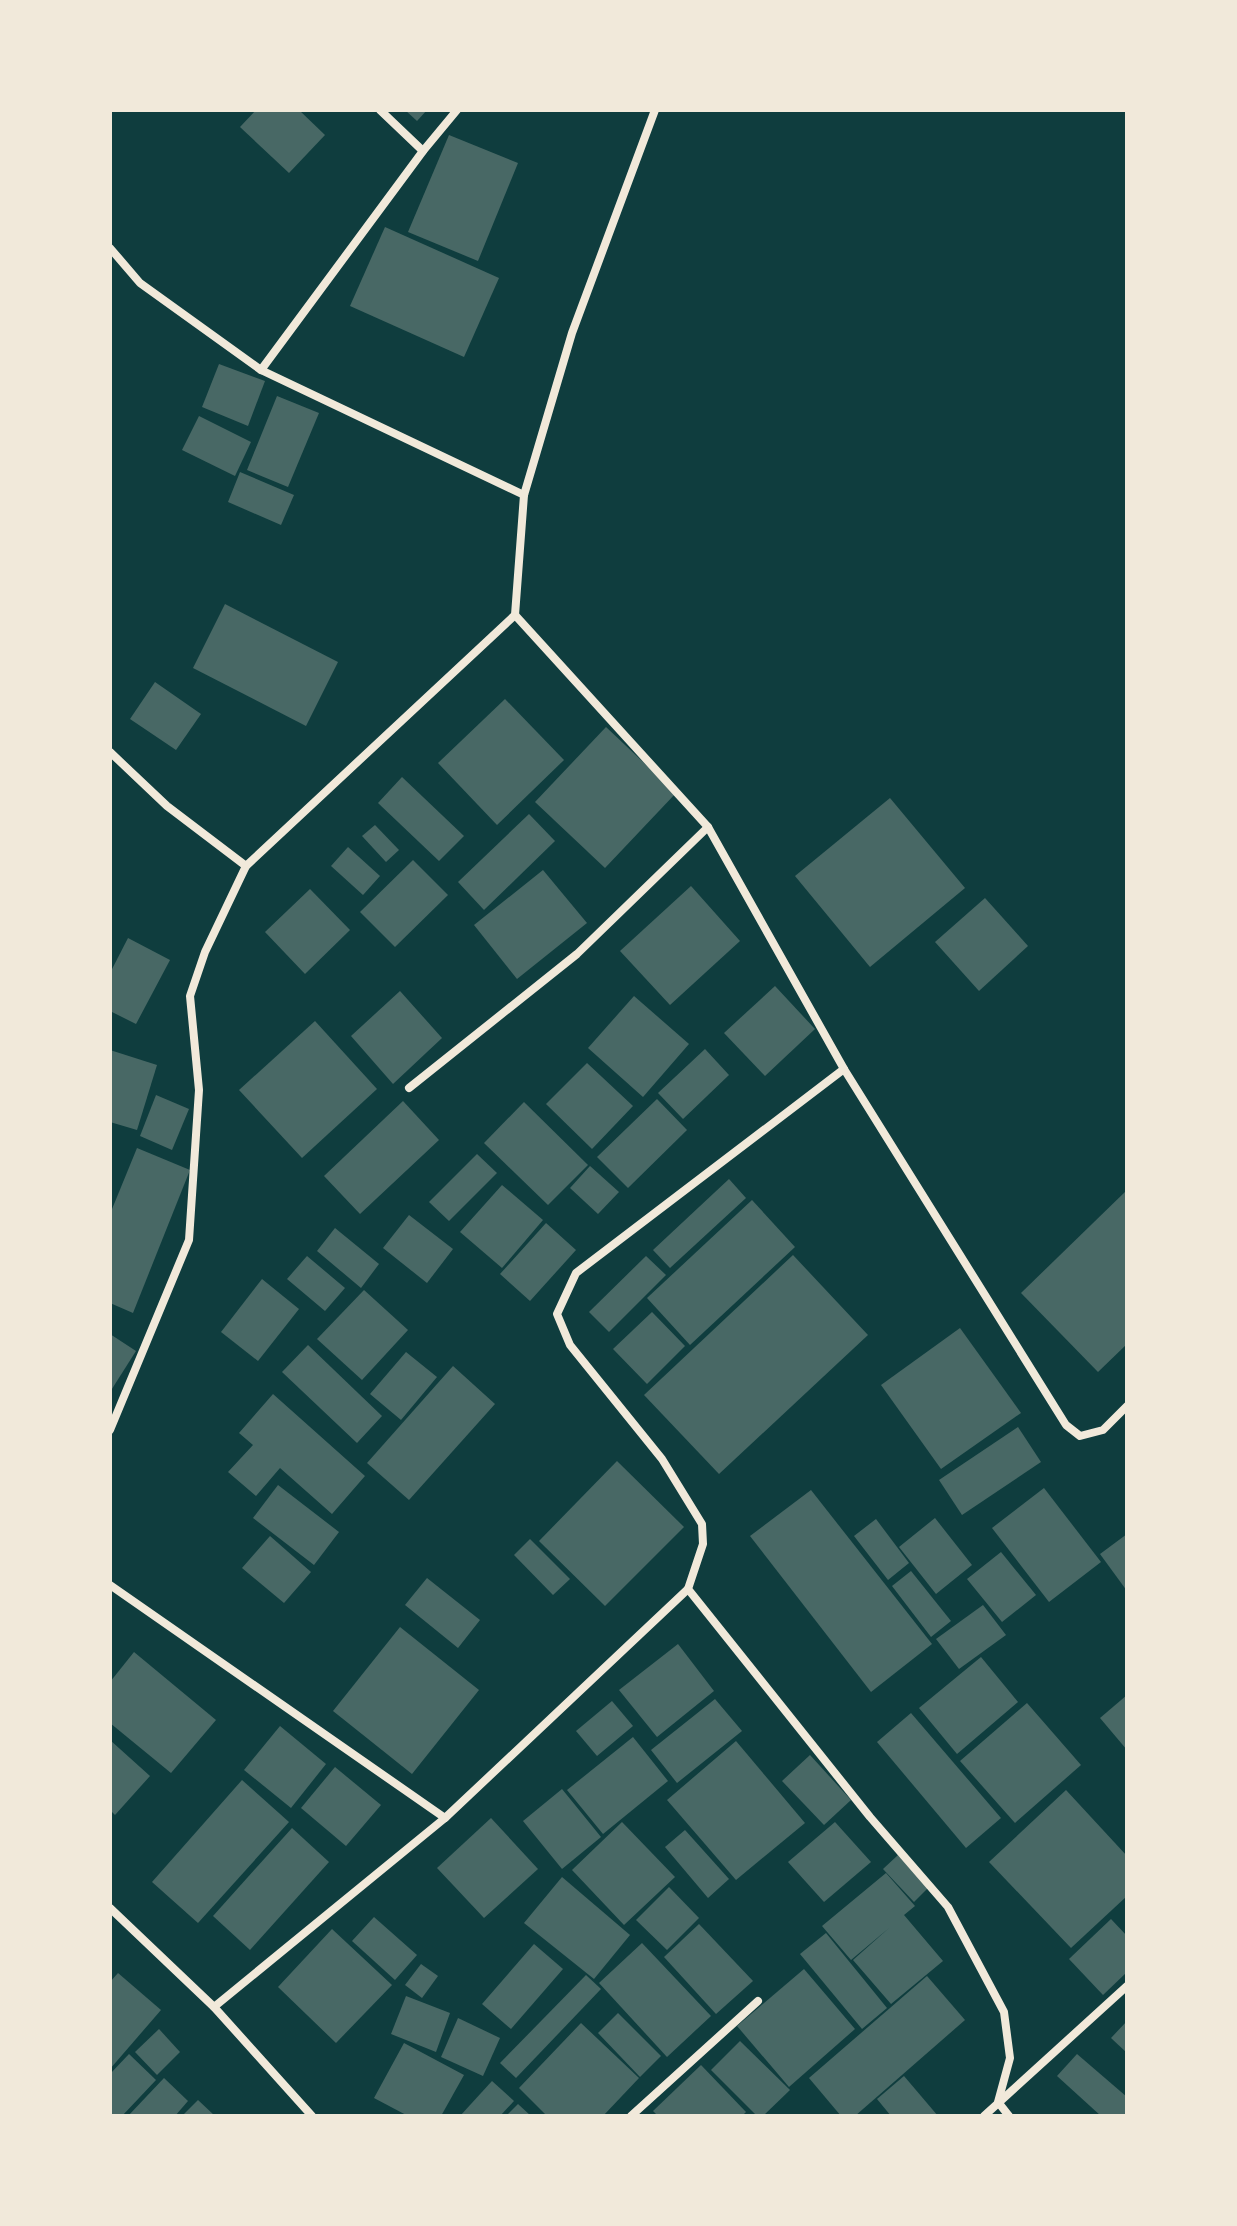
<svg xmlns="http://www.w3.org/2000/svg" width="1237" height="2226" font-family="Commissioner,sans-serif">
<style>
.building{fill:#486865}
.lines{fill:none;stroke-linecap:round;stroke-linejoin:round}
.minor{stroke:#f1e9da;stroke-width:8}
</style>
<rect width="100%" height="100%" fill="#0f3d3e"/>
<g class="building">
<polygon points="256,110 299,110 325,135 289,173 240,127"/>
<polygon points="405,110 427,110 417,121"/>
<polygon points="449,135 518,163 478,261 408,232"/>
<polygon points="385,227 499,278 464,357 350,306"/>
<polygon points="219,364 265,381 248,426 202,407"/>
<polygon points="277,396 319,413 288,487 247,470"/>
<polygon points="199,416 251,442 235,476 182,450"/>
<polygon points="240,472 294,495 281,525 228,502"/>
<polygon points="225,604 338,662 306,726 193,668"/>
<polygon points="155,682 201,714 176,750 130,719"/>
<polygon points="505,699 564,760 497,825 438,763"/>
<polygon points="606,727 676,793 605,868 535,802"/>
<polygon points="402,777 464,836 439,861 378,803"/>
<polygon points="890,798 965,888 870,967 795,876"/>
<polygon points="529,814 555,841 484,910 458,882"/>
<polygon points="375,825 399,850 386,862 362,836"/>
<polygon points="348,847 380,876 363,895 331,866"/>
<polygon points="413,860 448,895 395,947 360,912"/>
<polygon points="543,870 587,923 517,979 474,925"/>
<polygon points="691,886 740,941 670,1005 620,951"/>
<polygon points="310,889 350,930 305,974 265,932"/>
<polygon points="985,898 1028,946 979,991 935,942"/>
<polygon points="128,938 170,960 136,1024 110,1011 110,973"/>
<polygon points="775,986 815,1029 765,1076 724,1033"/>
<polygon points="400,991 442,1038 393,1084 351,1036"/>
<polygon points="634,996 689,1044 643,1097 588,1048"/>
<polygon points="315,1021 377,1089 302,1158 239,1090"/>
<polygon points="705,1049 729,1075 683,1119 658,1093"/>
<polygon points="110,1050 157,1065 137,1130 110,1122"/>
<polygon points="587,1063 633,1106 592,1149 546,1104"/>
<polygon points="156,1095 189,1109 172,1150 140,1136"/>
<polygon points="657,1099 687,1130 628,1188 597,1157"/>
<polygon points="403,1101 439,1140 360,1214 324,1176"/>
<polygon points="524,1102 588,1165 548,1205 484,1143"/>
<polygon points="137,1148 190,1170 133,1313 110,1303 110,1214"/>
<polygon points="477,1154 497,1173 449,1221 429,1202"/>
<polygon points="590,1166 619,1192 598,1214 570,1188"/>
<polygon points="729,1179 746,1198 670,1268 653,1250"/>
<polygon points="502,1185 543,1220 502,1268 460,1232"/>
<polygon points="1127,1190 1127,1344 1098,1372 1021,1293"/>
<polygon points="752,1200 795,1247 690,1345 647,1298"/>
<polygon points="409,1215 453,1249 427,1283 383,1248"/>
<polygon points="546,1223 576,1250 530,1301 500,1274"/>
<polygon points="335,1228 379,1264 361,1288 317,1251"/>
<polygon points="793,1255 868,1335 719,1474 644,1395"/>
<polygon points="307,1256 345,1288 325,1311 287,1279"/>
<polygon points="646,1256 666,1275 609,1332 589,1312"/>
<polygon points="262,1279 299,1309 258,1361 221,1332"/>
<polygon points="364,1290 408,1330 362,1380 317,1339"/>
<polygon points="652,1312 685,1346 647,1384 613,1349"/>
<polygon points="960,1328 1021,1413 941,1469 881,1385"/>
<polygon points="110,1334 136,1351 110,1392"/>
<polygon points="308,1345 382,1416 357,1443 282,1372"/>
<polygon points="406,1352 437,1377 401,1420 370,1394"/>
<polygon points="453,1366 495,1404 409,1500 367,1463"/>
<polygon points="273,1394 365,1476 332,1514 280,1468 256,1496 228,1472 253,1445 239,1433"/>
<polygon points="1018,1427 1041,1462 962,1515 939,1480"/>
<polygon points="617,1461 684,1527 605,1606 539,1541"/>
<polygon points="278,1485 339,1532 314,1565 253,1518"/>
<polygon points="1044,1488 1101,1562 1049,1602 992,1528"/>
<polygon points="811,1490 932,1644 871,1692 750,1536"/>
<polygon points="935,1518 972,1565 936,1594 899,1547"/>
<polygon points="876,1519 909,1563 888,1580 854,1536"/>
<polygon points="1127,1534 1127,1591 1100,1554"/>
<polygon points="270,1536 311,1572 284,1603 242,1568"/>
<polygon points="530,1539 570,1579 553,1595 514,1555"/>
<polygon points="1001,1552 1036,1595 1002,1622 967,1579"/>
<polygon points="911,1571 951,1621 931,1637 892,1586"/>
<polygon points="427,1578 480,1620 458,1648 405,1605"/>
<polygon points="983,1605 1006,1635 959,1669 936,1639"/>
<polygon points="400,1627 479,1690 412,1774 333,1711"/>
<polygon points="678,1644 714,1691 657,1737 619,1690"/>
<polygon points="134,1652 216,1720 171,1773 110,1723 110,1682"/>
<polygon points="981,1657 1018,1702 957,1754 919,1708"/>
<polygon points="1127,1695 1127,1750 1100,1718"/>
<polygon points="715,1699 742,1731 677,1783 651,1750"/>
<polygon points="612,1701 633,1726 597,1756 576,1731"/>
<polygon points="1027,1703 1081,1765 1015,1823 960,1761"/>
<polygon points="911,1713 1001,1818 966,1848 877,1742"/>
<polygon points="280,1726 326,1764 291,1808 244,1770"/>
<polygon points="633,1737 668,1781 603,1834 567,1790"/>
<polygon points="110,1740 150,1776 115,1815 110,1810"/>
<polygon points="736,1741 805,1823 736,1880 667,1800"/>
<polygon points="810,1755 851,1800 824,1825 782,1781"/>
<polygon points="335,1767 381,1805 346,1846 301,1808"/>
<polygon points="242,1780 289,1822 198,1923 152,1882"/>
<polygon points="562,1789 601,1837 562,1869 523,1821"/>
<polygon points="1066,1790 1127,1856 1127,1896 1071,1948 989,1862"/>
<polygon points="491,1818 538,1869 484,1918 437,1868"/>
<polygon points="622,1822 675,1877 624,1925 572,1870"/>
<polygon points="835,1822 871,1862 824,1902 788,1862"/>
<polygon points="292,1828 329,1862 250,1950 213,1916"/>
<polygon points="685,1830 729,1879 708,1898 665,1847"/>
<polygon points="898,1855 928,1888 914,1902 883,1869"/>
<polygon points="886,1873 915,1906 904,1915 943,1961 891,2004 853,1960 889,1928 851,1960 822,1926"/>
<polygon points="562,1877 630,1935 594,1979 524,1923"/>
<polygon points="669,1887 699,1918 667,1950 636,1920"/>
<polygon points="374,1917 417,1955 395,1980 352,1941"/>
<polygon points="1111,1919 1127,1936 1127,1972 1103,1995 1069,1959"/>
<polygon points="699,1924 753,1981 716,2014 664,1957"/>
<polygon points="332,1929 392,1985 336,2043 278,1987"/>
<polygon points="826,1933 887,2008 862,2029 800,1954"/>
<polygon points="642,1943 711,2016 667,2057 599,1983"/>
<polygon points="534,1944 563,1969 511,2029 482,2004"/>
<polygon points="421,1964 438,1976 422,1998 405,1985"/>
<polygon points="804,1969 855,2029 789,2087 737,2026"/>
<polygon points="118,1973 161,2010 110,2069 110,1982"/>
<polygon points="586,1975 601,1989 516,2078 500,2063"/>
<polygon points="927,1976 965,2020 855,2116 841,2116 809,2078"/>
<polygon points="406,1996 450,2013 436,2052 391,2034"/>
<polygon points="618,2013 661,2056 640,2077 598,2033"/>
<polygon points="458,2018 500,2038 483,2076 441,2057"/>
<polygon points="1127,2021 1127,2053 1111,2038"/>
<polygon points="581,2023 639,2078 603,2116 547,2116 519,2088"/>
<polygon points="159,2029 180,2052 157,2075 135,2052"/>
<polygon points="740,2041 790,2090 763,2116 757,2116 711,2070"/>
<polygon points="404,2043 464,2075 441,2116 408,2116 374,2098"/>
<polygon points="129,2054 156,2080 122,2116 110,2116 110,2074"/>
<polygon points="1077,2054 1127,2097 1127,2116 1101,2116 1057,2076"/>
<polygon points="701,2065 746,2112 742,2116 658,2116 653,2111"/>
<polygon points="904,2076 938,2116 891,2116 877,2099"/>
<polygon points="164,2078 188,2101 175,2116 128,2116"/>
<polygon points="492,2081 514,2101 500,2116 460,2116"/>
<polygon points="198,2100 215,2116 182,2116"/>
<polygon points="518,2104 531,2116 506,2116"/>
</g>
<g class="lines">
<g class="minor">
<polyline points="380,110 423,151"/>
<polyline points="110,248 140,283 261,370 524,495"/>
<polyline points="261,370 423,151 457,110"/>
<polyline points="515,615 708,827 844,1069 576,1273 557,1314 570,1345 662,1459 702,1524 703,1544 688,1589 870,1817 948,1907 1004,2012 1010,2058 998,2102 1009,2116"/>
<polyline points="110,752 167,806 246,866"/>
<polyline points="844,1069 1066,1425 1080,1436 1103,1430 1127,1406"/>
<polyline points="409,1088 577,954 708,827"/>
<polyline points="110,1430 189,1240 199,1090 190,996 205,952 246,866 515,615 524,495 572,333 655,110"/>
<polyline points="110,1585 445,1818"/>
<polyline points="110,1908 214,2007 312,2116"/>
<polyline points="214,2007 445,1818 688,1589"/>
<polyline points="631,2116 758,2001"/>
<polyline points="984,2116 1127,1986"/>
</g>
</g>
<rect width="1237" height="2226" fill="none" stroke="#f1e9da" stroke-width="224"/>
</svg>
